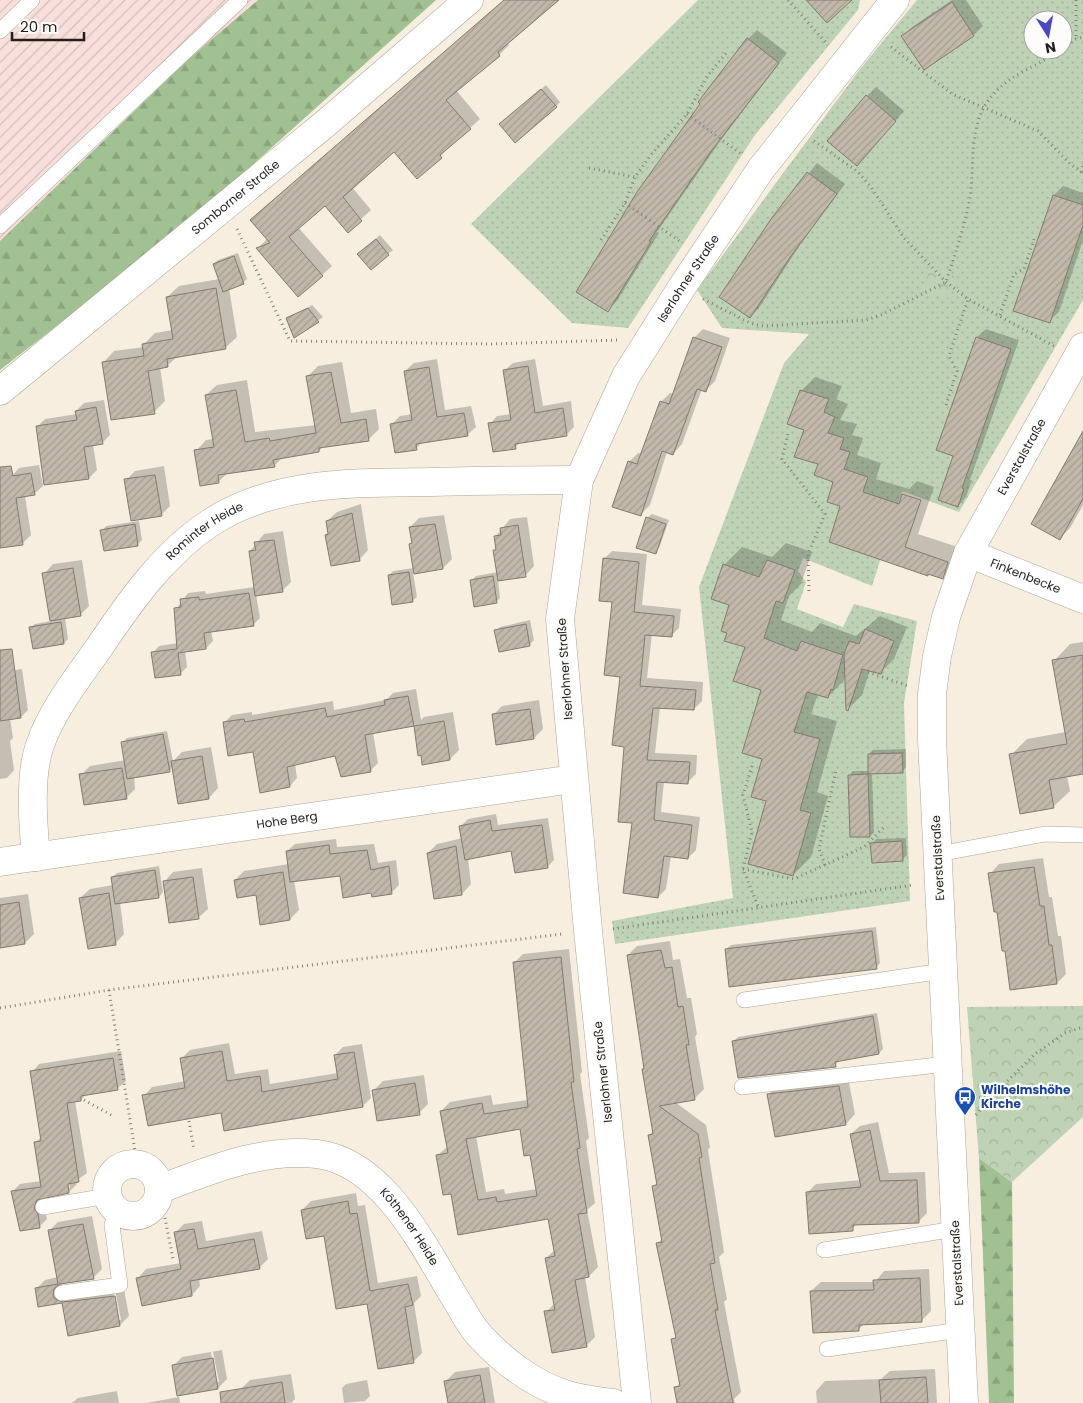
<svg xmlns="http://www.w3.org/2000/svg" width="1083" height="1403" font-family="Poppins,sans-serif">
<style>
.industrial{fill:url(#industrial-furrows)}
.grass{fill:url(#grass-dots);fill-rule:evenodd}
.forest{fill:url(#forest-firs)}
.park{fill:url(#park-crowns)}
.shadow{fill:#0003;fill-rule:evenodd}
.building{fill:url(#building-hatch);stroke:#837b6e;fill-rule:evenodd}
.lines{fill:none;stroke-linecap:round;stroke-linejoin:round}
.service-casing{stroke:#aca497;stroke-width:16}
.minor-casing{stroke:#aca497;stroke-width:29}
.path{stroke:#858076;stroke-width:3;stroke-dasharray:1 4;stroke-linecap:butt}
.service{stroke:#fff;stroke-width:15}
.minor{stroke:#fff;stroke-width:28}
.labels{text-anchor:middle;stroke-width:4.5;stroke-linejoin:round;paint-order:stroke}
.street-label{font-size:12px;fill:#221f1a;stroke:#fefcfa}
.transit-label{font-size:12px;font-weight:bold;fill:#164399;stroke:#fefcfa;text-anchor:start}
</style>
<defs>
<pattern id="industrial-furrows" width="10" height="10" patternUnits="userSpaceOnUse" patternTransform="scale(1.25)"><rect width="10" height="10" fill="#f9dfdb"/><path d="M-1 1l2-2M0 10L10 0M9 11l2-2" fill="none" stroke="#d5bfbb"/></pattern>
<pattern id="grass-dots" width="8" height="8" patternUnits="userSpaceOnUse" patternTransform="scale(1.25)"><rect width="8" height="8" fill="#bed2b6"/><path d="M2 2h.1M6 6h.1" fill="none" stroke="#a3b49c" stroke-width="1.8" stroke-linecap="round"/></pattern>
<pattern id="forest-firs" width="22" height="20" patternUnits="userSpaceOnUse" patternTransform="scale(1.25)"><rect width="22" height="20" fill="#a1c193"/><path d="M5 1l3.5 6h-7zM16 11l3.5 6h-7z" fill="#8aa57e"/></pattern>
<pattern id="park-crowns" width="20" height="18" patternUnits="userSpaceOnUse" patternTransform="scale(1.25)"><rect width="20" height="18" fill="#bed2b6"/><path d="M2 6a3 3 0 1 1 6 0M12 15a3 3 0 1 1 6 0" fill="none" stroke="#a3b49c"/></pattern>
<pattern id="building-hatch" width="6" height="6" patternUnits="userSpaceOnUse" patternTransform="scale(1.25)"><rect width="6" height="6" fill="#c1b8aa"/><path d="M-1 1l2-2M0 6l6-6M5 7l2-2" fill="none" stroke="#a69e92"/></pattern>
</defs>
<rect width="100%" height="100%" fill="#f7eee0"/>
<polygon class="industrial" points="0,0 436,0 0,370"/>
<g class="grass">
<polygon points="698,0 860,0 858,10 755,135 628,328 572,323 471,224"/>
<path d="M917,0h166v300l-124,212 -57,-21 -30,95 -69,-28 -5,13 8,11 -9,27 46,18 11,-23 63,17 -13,82 6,198 -295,43 -3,-23 121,-23 -34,-311 85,-224 25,-29 -87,-6 -25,-38 163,-221zM1033,20h30v30h-30z"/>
</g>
<g class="forest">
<polygon points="258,0 436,0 180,230 0,370 0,241 184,63"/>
<polygon points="979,1158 1012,1182 1014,1403 989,1403"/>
</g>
<g class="park">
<polygon points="930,264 958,278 949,298 924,294"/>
<polygon points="1083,1006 1083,1117 1012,1182 979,1158 967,1007"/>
</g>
<g class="shadow">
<polygon points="505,0 558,0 507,43 509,45 499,55 456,90 480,119 470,128 417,178 395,150 352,187 371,210 348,231 325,204 298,227 332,266 322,275 258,248"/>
<polygon points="952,0 966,0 983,26 974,35 924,68 903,36 912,27"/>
<polygon points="757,30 787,53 721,140 657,232 659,233 617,301 608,310 748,39"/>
<polygon points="546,85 560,102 556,106 505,120"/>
<polygon points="876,87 904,111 857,165 867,96"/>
<polygon points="817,163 845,184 800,245 759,308 750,317 772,220"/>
<polygon points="1063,186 1083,193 1083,240 1059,312 1049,321 1054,195"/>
<polygon points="380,235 393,250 371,268 363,250"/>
<polygon points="238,253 247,279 243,283 229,288 237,337 225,348 178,356 167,366 160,367 165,401 154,412 103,363 114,351 144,347 144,344 155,333 173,330 167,297 179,286 219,279 214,264 218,260"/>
<polygon points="312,305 323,317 294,336 288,319"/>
<polygon points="703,329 730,338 715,381 706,390 702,389 682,444 673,454 667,452 650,505 640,515 629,462 638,453 642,454 661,402 670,393 674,394 694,338"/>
<polygon points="986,329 1019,340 970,480 972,480 966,497 958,506 954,455 977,337"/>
<polygon points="437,359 445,410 471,406 476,427 467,435 423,442 416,448 392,424 400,416 413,414 405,371 414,363"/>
<polygon points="535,359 543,406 571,401 574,427 566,435 521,441 515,448 490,424 497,416 511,414 505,370 513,363"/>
<polygon points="342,362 351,413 376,409 379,429 368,440 323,447 319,451 283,457 274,466 228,473 219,481 196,451 206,440 213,439 206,395 217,385 247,380 255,432 316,425 307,377 318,366"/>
<polygon points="815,377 842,386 836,399 848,404 840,420 857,424 852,435 863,438 857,455 881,463 876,479 909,489 917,481 934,487 918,534 961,548 956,564 942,577 841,505 835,481 819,464 806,429 801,391"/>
<polygon points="104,400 110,435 102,443 93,444 97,470 89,478 45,484 37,427 45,419 77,414 76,411 84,403"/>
<polygon points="1083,431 1083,505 1070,528 1059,539 1032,523"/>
<polygon points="39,465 43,486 34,494 25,496 31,535 23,543 0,547 0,481 11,477 19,468"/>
<polygon points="164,466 170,506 161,515 126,480 135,471"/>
<polygon points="361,504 368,550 359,560 326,535 329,533 327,521 337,512"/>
<polygon points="652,514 669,520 659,548 655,553 647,518"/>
<polygon points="444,515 452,559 443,568 413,573 417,597 412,601 389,575 393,571 414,568 410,545 413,541 410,527 419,518"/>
<polygon points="527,517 534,566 525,576 498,580 500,598 496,602 472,580 476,576 498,572 494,551 497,548 495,537 510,519"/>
<polygon points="139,521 142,540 138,544 105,550 102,531 106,526"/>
<polygon points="283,531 291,582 282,591 256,594 260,618 253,625 211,631 213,641 206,648 185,651 187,667 180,674 153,653 159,646 178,643 176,609 188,593 205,591 206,594 254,587 250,551 264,534"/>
<polygon points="786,543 812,552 801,584 789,596 781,620 812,632 820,623 856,636 880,616 907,627 894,659 880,673 870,670 862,695 848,709 846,678 828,697 818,694 811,714 837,721 817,792 828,796 811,857 793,875 767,800 762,689 746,646 728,632 731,605 724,565 742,547 772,557"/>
<polygon points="612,551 647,554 642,605 681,609 679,628 671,636 652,634 647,678 703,682 702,701 694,709 660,707 655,753 697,755 696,774 688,782 664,781 661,812 700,817 696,850 688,858 671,856 666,889 658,897 634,822 613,601 604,559"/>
<polygon points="82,560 89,606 80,615 65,617 68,639 64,643 31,628 35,624 51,621 44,574 53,564"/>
<polygon points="530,620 534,640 530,644 500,651 496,631 500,627"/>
<polygon points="1083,642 1083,773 1067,776 1070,791 1053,807 1011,755 1027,739 1066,732 1054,661 1070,644"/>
<polygon points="22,669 28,710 21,717 10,718 13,738 10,741 14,770 7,778 0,779 0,672"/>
<polygon points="416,689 421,720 424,717 453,712 459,750 450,759 423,764 422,754 419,755 415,724 373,732 378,763 370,771 336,755 295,764 297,778 290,786 224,723 232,715 252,712 252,715 333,701 334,710 386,700 393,693"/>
<polygon points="539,700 543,729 534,738 493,715 502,706"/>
<polygon points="167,731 173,761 182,752 211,747 218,788 209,798 173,767 169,771 134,776 135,789 126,798 81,775 90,766 126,760 123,742 127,738"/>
<polygon points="906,749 906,767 902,772 872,773 874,832 870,836 849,776 853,771 869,771 869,754 873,750"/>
<polygon points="496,814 498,825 548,818 554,860 547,867 512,850 468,858 471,884 462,894 428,853 437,844 463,838 461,826 468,819"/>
<polygon points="906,838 907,855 902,860 872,844 876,839"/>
<polygon points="336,839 337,847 374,844 378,863 396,860 399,885 392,892 373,896 372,892 341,875 294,880 299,910 290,919 235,880 244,871 289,864 287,851 295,844"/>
<polygon points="1043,858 1049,897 1052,897 1058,936 1061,936 1066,974 1057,983 1006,950 990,874 999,864"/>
<polygon points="159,866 163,892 159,897 120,902 124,934 115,944 80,898 90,889 113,885 112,877 117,873"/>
<polygon points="202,868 208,909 198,918 164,882 173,872"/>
<polygon points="28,894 34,934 25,943 0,947 0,898"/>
<polygon points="876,927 880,963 876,968 726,949 731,945"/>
<polygon points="670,941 673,960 680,959 687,998 691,998 697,1034 695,1037 704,1089 695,1098 675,1102 706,1125 710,1147 708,1150 724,1252 719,1257 727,1299 724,1302 741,1392 734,1399 735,1403 679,1403 676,1387 681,1382 673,1340 676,1336 657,1244 663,1238 653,1186 658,1182 649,1135 654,1131 628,955 637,946"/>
<path d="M569,949l13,123 -2,2 9,64 -3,3 9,62 -8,7 11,57 -9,9 -4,1 10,60 -9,9 -40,-34 9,-9 -9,-45 9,-8 -6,-33 -90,16 -7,-41 -15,-36 11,-10 -7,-35 9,-9 41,-7 2,10 35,-5 -14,-137 9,-9zM521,1128l11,26 5,35 -32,5 -1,-5 -18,3 -10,-56z"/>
<polygon points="877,1013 883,1049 879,1053 839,1060 835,1066 733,1042 738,1037"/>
<polygon points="229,1043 235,1074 268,1069 270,1084 338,1073 335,1055 343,1047 362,1044 371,1098 363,1106 222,1112 144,1096 152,1087 186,1081 182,1058 190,1050"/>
<path d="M121,1051l5,30 -8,7 -32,6 -5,6 -6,1 12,72 -11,8 1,3 -8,8 -27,5 5,22 -8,8 -27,-35 8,-8 21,-3 -6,-38 7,-7 -10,-64 7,-8zM68,1177l2,11h-3z"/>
<polygon points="424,1075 428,1104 419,1113 373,1091 383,1081"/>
<polygon points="848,1077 855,1114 846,1124 769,1094 778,1085"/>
<polygon points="878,1122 889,1173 925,1172 927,1213 918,1222 858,1223 852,1229 808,1192 816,1184 861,1180 851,1134 860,1126"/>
<polygon points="356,1193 358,1206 365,1205 378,1283 417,1276 421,1296 414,1303 422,1353 413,1362 368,1303 325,1234 302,1210 311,1201"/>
<path d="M92,1216l10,53 -9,9 -31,5 1,7 61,-1 5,27 -9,9 -51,9 -6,-32 -24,4 -3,-17 9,-9 13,-3 -8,-47 8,-8zM115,1290l6,30h-3l-5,-29z"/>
<polygon points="202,1221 206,1241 262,1231 268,1259 259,1268 199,1278 200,1286 192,1295 138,1278 146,1269 181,1263 175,1233 184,1224"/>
<polygon points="929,1269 931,1311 922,1320 865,1323 859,1329 811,1291 821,1282 875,1282 884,1271"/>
<path d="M222,1350l5,29 -9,9 -39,7 1,8h-34l33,-6 -6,-31 9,-9zM211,1352h2l6,30h-3z"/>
<polygon points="489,1367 495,1403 449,1403 446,1381 455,1372"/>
<polygon points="935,1369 937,1403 817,1403 816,1391 825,1381 881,1379 890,1371"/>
<polygon points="291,1374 295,1399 291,1403 242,1403 240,1390 250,1380"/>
<polygon points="367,1380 370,1396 365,1401 344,1403 342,1388 346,1384"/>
<polygon points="117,1391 119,1403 128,1403 72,1403 78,1398"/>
</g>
<g class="building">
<polygon points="504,0 559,0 498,52 500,56 446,100 471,129 440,155 442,158 417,179 394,152 343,197 362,221 348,233 325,206 289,237 323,276 298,297 256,248 270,243 250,220"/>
<polygon points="806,0 852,0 827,23"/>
<polygon points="952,2 974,36 924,70 901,36"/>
<polygon points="747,38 779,63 712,150 649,241 651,242 608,312 576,292 637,192 700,104 698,102"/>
<polygon points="541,89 557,107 515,143 499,124"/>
<polygon points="866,95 896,121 857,166 827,141"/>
<polygon points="807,172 837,194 791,256 750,318 719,297 771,219"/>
<polygon points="1053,195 1083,205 1083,225 1050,323 1013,311"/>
<polygon points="376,239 389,255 371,270 357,254"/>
<polygon points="234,256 244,284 223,292 213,264"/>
<polygon points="216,288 226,349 167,359 168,367 148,371 155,414 111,420 102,362 144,356 142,344 173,339 166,297"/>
<polygon points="308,308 319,322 294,338 286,318"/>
<polygon points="693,337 722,347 706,392 697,389 673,455 662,451 641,516 612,507 628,461 637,464 660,401 669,404"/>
<polygon points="976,337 1011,349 962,488 964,489 958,507 938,500 953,456 936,450"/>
<polygon points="528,366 535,413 563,408 567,436 515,444 516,449 493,452 488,423 511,420 503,370"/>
<polygon points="429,367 437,417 464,413 468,436 416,444 417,450 395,453 390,424 412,420 404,371"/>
<polygon points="331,372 341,423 366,419 369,441 319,448 319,452 273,460 275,467 218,475 219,483 200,486 194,450 214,447 205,395 236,390 245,442 269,438 270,441 316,433 306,376"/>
<polygon points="800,390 829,399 824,412 835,417 828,433 844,438 840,449 850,452 844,469 868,477 863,492 899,504 902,494 921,500 905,547 948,562 943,579 928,574 928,576 829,542 840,506 827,502 833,482 814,475 818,464 794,457 804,430 787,424"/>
<polygon points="96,407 103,444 84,447 89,479 44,485 36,426 77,420 75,411"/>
<polygon points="1083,431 1083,499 1060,540 1031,524"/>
<polygon points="11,466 13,476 31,473 35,495 16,498 23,545 0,548 0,467"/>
<polygon points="155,475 162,516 131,521 124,479"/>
<polygon points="352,513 360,561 331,566 325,535 328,534 326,521"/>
<polygon points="646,517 666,524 656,554 636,548"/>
<polygon points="135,524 138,546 104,551 100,530"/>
<polygon points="435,524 443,569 414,574 409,544 412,543 409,527"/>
<polygon points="518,525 526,577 498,581 493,550 496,550 494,536 501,535 500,528"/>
<polygon points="274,540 283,592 255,596 249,551 256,550 254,542"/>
<polygon points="603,558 639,562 634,612 674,616 672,637 645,635 640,686 696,690 694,710 653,708 647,760 690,762 688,784 657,782 654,820 692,825 688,859 664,856 658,898 623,893 632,823 618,822 624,747 612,745 620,677 604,675 612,602 599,601"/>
<polygon points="767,560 795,570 783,603 776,601 764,638 797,651 801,641 843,655 833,690 831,689 828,698 807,692 794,732 820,739 800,810 811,813 793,876 748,864 766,801 751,797 762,759 742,753 761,690 733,681 745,647 724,641 727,633 721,631 729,605 711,599 723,564 759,577"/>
<polygon points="73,568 81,616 50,621 42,573"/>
<polygon points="409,572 413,602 392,605 388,575"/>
<polygon points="493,576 497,603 474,607 470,580"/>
<polygon points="249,593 254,626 204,633 206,649 178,653 181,675 155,678 151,652 177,649 174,608 181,607 180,599 199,597 199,600"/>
<polygon points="61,622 64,644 33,649 29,627"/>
<polygon points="526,624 530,646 499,652 494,630"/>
<polygon points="865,629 894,641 881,674 862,669 848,711 846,710 844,654 849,641 859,644"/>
<polygon points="12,649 21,718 0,721 0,650"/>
<polygon points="1083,655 1083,774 1049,780 1054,808 1020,814 1009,754 1067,744 1052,660"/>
<polygon points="408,696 414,726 365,735 371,772 341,777 335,756 287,767 290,787 260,793 253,752 228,756 223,722 244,719 245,722 325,708 327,717 385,705 384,700"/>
<polygon points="530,709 534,739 496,745 492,714"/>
<polygon points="444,721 450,760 422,765 421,755 418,756 414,726"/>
<polygon points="163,734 170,772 127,779 121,742"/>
<polygon points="902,753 903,773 868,774 868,754"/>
<polygon points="202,756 209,799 178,804 171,761"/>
<polygon points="122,768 127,799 84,805 79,774"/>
<polygon points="868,774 870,837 850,837 848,775"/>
<polygon points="490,820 492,831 542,825 548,868 515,873 511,851 465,860 459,826"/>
<polygon points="902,841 903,861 872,863 870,843"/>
<polygon points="329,845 330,854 367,850 371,870 389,866 392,894 372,897 371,893 343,898 340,876 290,882 286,851"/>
<polygon points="456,846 462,895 434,899 427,853"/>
<polygon points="1034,867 1040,906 1044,906 1049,945 1052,945 1057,984 1010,990 1005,951 1002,951 997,912 994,912 988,873"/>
<polygon points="155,870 159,898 115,904 111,877"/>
<polygon points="283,872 290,920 260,925 256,895 237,898 234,880"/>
<polygon points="193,877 199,919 169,923 163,881"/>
<polygon points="109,893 116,945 88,949 79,898"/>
<polygon points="19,902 25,944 0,948 0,905"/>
<polygon points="872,931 877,969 729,987 725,949"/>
<polygon points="661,950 665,968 672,967 678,1007 683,1006 689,1045 686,1045 695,1100 659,1106 698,1134 702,1157 699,1158 715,1263 710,1264 718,1310 715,1310 733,1403 677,1403 674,1387 680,1386 671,1339 676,1338 656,1243 662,1242 652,1186 657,1185 648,1135 653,1134 642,1069 644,1069 627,955"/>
<path d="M561,957l13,125h-3l9,66 -3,1 10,64 -9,1 11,63 -14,3 12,67 -35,6 -8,-42 11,-1 -10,-52 10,-2 -7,-37 -90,16 -7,-41 -8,1 -7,-40 12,-2 -8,-42 42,-8 2,11 44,-7 -15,-145zM520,1129l4,27 6,-1 7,41 -40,6 -1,-5 -18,3 -12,-61z"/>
<polygon points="873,1016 879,1054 835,1062 836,1067 738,1078 732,1041"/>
<polygon points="222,1051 227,1081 260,1076 262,1092 338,1079 334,1055 354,1052 363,1107 224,1131 221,1113 148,1126 142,1095 185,1088 180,1058"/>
<polygon points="113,1058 118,1090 81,1096 81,1101 67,1103 79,1182 68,1184 69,1193 37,1200 34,1208 38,1214 40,1228 20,1231 11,1191 41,1187 34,1142 41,1141 30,1071"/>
<polygon points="415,1083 420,1115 377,1121 372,1090"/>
<polygon points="839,1086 846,1125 775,1137 767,1094"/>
<polygon points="870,1130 880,1181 917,1180 919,1223 853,1225 853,1231 809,1234 806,1192 861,1187 850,1134"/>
<polygon points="348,1201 350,1214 357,1213 370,1291 408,1284 413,1305 405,1307 414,1363 378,1369 367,1304 336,1309 324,1236 306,1239 301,1210"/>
<polygon points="83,1224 94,1279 60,1284 54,1289 53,1295 55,1299 63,1302 115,1296 120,1326 68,1336 62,1303 38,1307 35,1288 58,1284 48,1230"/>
<polygon points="194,1229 198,1249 254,1239 260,1269 190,1281 192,1296 142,1306 136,1278 181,1269 174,1232"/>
<polygon points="920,1278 922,1322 859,1325 859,1331 813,1333 810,1291 874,1290 873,1280"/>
<polygon points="213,1358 218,1389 177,1396 172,1365"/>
<polygon points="480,1375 485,1403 448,1403 444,1381"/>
<polygon points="926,1377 928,1403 881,1403 879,1380"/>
<polygon points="282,1382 285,1403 221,1403 220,1392"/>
</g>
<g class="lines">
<g class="service-casing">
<g id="service">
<polyline points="0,31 32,0"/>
<polyline points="0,226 240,0"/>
<polyline points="938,854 1045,834 1083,835"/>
<polyline points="744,1000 943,971"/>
<polyline points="742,1087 947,1064"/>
<polyline points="43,1207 107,1196"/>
<polyline points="824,1250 955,1229"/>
<polyline points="62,1293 120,1285 112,1225 116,1210"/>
<polyline points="827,1349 960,1330"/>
</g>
</g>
<g class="minor-casing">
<g id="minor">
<path id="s1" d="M0,391l326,-268 143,-123"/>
<path id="s2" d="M968,553l115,46"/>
<path id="s3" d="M36,857c-3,-33 -7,-81 4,-112 12,-35 37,-66 58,-96 31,-46 65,-95 112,-126 66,-43 146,-40 221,-41 49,-1 99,-2 148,-2"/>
<path id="s4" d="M0,862l573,-83"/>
<circle cx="133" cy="1190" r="26"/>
<path id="s5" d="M160,1189c50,-19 102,-41 157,-35 68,8 109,97 141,149 7,11 13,24 23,34 22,24 52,47 84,57 15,5 32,7 48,9"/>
<path id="s6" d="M637,1403l-49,-472 -28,-312 19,-139 47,-104 56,-89 79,-118 134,-169"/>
<path id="s7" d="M964,1403l-32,-664v-45l5,-38 9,-39 22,-64 115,-206"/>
</g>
</g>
<g class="path">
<polyline points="788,0 828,45"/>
<polyline points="1076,0 1076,39"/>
<polyline points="891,47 952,94 1038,131 1070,164 1083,173"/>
<polyline points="1063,48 1076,39 1083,37"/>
<polyline points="687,114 741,154"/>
<polyline points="814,141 858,172 871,187 904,238 946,282 968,299 1054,346"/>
<polyline points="589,168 635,177"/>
<polyline points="1081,172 1083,165"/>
<polyline points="625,203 681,242"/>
<polyline points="237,229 290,341 492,344 619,340"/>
<polyline points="601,240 625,203 635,177 651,155 687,114 708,75 727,52"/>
<path d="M703,299l47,24 13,3 103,-6 15,-5 65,-33c9,-28 19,-56 24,-85 5,-33 -2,-73 21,-100 17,-22 47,-31 70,-47"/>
<polyline points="1000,315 1014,274 1024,269 1035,236"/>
<polyline points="946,405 957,371 949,356 968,299"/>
<polyline points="788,434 782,459 825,514 808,554 809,593"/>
<polyline points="868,672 908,686"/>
<polyline points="752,766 743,795 752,832 743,869 758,906"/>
<polyline points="825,865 819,849 836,770"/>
<polyline points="743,869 794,879 864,847 886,825"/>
<polyline points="613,929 913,885"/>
<polyline points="109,990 137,1163"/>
<polyline points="0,1008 109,990 562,934"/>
<polyline points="974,1098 991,1097 1035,1054 1065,1033 1083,1027"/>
<polyline points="84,1100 113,1116"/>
<polyline points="976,1115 991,1097"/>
<polyline points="189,1121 194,1150"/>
<polyline points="164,1213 173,1259"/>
</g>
<use href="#service" class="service"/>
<use href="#minor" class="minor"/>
</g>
<defs>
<g id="bus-pin" transform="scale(1.125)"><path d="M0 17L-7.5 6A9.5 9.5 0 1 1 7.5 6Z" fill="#1a4fb4" stroke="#fefcfa"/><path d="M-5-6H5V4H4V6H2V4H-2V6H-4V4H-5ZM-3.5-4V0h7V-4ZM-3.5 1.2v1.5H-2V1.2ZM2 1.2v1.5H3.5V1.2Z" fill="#fff"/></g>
</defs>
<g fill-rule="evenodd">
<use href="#bus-pin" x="965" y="1097"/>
</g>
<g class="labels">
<g class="street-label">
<text dy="4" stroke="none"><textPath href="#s1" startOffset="305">Somborner Straße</textPath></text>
<text dy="4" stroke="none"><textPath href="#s6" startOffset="1158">Iserlohner Straße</textPath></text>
<text dy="4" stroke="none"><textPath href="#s7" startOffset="966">Everstalstraße</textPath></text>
<text dy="4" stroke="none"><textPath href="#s3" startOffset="386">Rominter Heide</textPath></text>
<text dy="4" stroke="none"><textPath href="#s2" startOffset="62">Finkenbecke</textPath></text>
<text transform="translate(565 669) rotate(-94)" y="4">Iserlohner Straße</text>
<text dy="4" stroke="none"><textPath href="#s4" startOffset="290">Hohe Berg</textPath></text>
<text transform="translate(938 858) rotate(-93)" y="4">Everstalstraße</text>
<text transform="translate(603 1072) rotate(-96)" y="4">Iserlohner Straße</text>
<text dy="4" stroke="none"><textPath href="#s5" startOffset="284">Köthener Heide</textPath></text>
<text transform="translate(957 1263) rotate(-93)" y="4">Everstalstraße</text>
</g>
<g class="transit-label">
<text x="981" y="1094">Wilhelmshöhe<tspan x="981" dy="14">Kirche</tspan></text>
</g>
</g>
<g transform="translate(1048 35) rotate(169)"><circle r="24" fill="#fefcfa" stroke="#a6a4a0"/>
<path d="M0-4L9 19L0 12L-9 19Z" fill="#4a4ac0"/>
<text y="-8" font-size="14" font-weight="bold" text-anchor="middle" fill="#221f1a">N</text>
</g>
<path d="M12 32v8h72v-8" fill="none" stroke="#221f1a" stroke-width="2.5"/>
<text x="20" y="32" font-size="15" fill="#221f1a" stroke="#fefcfa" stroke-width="4" paint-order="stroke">20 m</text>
</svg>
